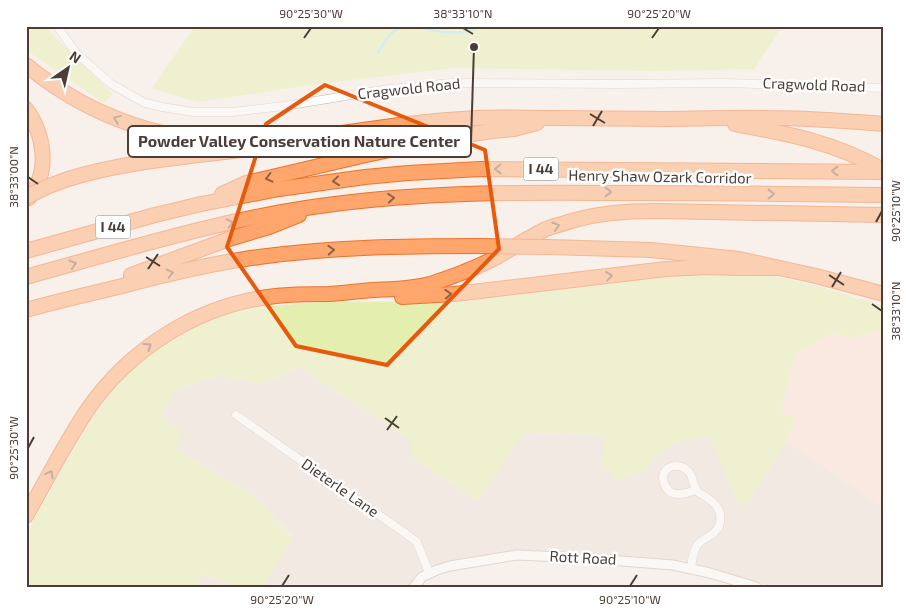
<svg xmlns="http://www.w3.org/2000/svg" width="910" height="613" font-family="'Exo 2',sans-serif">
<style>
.residential{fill:#ebe0d8}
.commercial{fill:#fae0d5}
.green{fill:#e4efaf}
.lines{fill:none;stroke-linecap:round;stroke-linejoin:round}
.stream{stroke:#a2eef9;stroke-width:2.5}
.minor-casing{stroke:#c7b7af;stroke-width:9}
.tertiary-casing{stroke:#c7b7af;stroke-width:11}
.motorway-casing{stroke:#f0712c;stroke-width:16}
.minor{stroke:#fff;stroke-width:8}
.tertiary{stroke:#fff;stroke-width:9}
.motorway{stroke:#ffa66d;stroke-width:14}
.motorway-bridge-casing{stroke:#f0712c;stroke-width:16;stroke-linecap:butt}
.motorway-bridge{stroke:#ffa66d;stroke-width:14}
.oneway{stroke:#8b624a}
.marked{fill:none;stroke:#e8590c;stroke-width:4;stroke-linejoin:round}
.ticks{fill:none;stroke:#4c3e37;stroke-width:2}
.labels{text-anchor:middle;stroke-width:5;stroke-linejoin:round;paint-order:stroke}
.shield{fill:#fff;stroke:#827873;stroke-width:1}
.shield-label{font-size:14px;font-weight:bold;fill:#4c3e37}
.street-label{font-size:15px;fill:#4c3e37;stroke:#fff}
.leader{fill:none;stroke:#4c3e37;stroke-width:2}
.callout-dot{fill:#4c3e37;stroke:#fff;stroke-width:2}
.callout{fill:#fff;stroke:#4c3e37;stroke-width:2}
.callout-label{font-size:16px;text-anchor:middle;font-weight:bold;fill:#4c3e37}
.neatline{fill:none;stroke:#4c3e37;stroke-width:2}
.ticks-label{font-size:12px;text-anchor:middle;fill:#4c3e37}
</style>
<rect width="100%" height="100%" fill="#f7f0eb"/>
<g class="residential">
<polygon points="299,367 410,440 523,433 607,435 645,471 657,455 677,441 710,436 736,499 746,506 787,442 884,508 884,587 774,587 682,560 538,553 505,554 439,564 422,572 413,580 408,587 261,587 293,537 255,497 176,449 159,415 177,390 219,375 263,384"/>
<polygon points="202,574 237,587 198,587"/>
</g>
<polygon class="commercial" points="884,330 884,508 787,442 796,418 781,412 795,354 833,333 851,338"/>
<g class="green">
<polygon points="26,26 49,26 52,34 113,94 103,103 29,52 26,49"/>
<polygon points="195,26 783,26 754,69 652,71 452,68 311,85 197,102 152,88"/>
<polygon points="693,273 737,273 779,277 821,287 884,306 884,330 851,338 833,333 795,354 781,412 796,418 787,442 746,506 736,499 710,436 677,441 657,455 645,471 616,481 601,461 607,435 524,433 477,501 411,457 410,440 299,367 263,384 219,375 177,390 160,415 182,432 176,449 255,497 293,538 261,587 237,587 203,574 198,587 26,587 26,534 87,425 111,393 132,370 149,355 176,338 197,326 222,316 242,311 272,306 333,301 347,302 467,301"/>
</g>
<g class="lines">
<g class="stream">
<path d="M412,26c22,4 47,13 68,0"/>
<path d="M378,53c7,-11 12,-23 26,-27"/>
</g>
<g class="minor-casing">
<g id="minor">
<polyline points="57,26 76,53 111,84 145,103 162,107 193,112 232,112 284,106 389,89 451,83 619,84 726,83 884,88"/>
<polyline points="236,415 402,531 417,542 429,573"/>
<path d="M691,568c1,-8 2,-19 8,-25 7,-7 20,-9 21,-21 2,-14 -6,-20 -17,-27 -2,-1 -4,-2 -6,-4 -5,-6 -3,-16 -10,-21 -11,-9 -28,-2 -23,13 5,16 21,11 32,7"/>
</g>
</g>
<g class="tertiary-casing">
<polyline id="tertiary" points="414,587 422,577 437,570 450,566 517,555 582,558 673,565 710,573 756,587"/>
</g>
<g class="motorway-casing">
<g id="motorway">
<path d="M26,65c77,63 161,83 260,75 16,-1 32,-4 48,-6 48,-7 96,-14 144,-16 25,-1 50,0 75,0 38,0 77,1 115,1 34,0 68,-2 101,-1 39,0 77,3 115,6"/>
<path d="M26,109c19,26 24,63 3,89"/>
<path d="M735,124c54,10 99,18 148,46"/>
<path d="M68,179c58,-18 120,-22 180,-30"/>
<polyline points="222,194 246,183 366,155 452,137 492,131 514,129 537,123"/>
<polyline points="547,247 651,250 739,259 816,276 884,294"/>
<polyline points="26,251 155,215 201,204 279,189 365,177 408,173 481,169 884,172"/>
<polyline points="131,275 229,239 269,227 299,215"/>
<path d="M26,277c98,-27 200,-59 301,-72 97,-13 194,-13 291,-12 89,0 177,1 266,2"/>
<polyline points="402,297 454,294 481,291 666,269 708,267 739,268 775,268"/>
<path d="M26,310c32,-9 64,-16 96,-24 45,-12 90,-23 137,-29 73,-10 146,-11 219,-11"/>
<path d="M26,516c20,-35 38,-71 60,-104 43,-64 114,-108 190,-116 18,-2 36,-2 53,-2 15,-1 30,-3 45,-4 19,-1 38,-1 56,-6 22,-7 43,-15 63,-25 18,-10 35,-21 53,-30 7,-3 14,-4 22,-7 30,-9 57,-11 89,-11l227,4"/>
</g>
</g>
<use href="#minor" class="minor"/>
<use href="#tertiary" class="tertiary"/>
<use href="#motorway" class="motorway"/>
<g class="motorway-bridge-casing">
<g id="motorway-bridge">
<polyline points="26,197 49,186 68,179"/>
<polyline points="478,246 547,247"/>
</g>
</g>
<use href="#motorway-bridge" class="motorway-bridge"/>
</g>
<defs><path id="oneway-chevron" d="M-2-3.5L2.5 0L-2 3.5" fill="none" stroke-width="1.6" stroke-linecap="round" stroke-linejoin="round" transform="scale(1.25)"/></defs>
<g class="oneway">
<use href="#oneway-chevron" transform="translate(117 119) rotate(-158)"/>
<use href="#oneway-chevron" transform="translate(498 169) rotate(179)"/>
<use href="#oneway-chevron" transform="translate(835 171) rotate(-180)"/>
<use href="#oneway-chevron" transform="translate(269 178) rotate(166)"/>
<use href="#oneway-chevron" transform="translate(336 181) rotate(173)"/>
<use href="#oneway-chevron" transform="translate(608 192) rotate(1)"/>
<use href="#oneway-chevron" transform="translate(771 194)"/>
<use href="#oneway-chevron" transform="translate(391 198) rotate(-5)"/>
<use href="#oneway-chevron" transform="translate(230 223) rotate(-12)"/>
<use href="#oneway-chevron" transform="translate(556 226) rotate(-17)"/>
<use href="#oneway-chevron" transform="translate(331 250) rotate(-3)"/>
<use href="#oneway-chevron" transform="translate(73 264) rotate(-16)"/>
<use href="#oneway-chevron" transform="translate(170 273) rotate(-13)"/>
<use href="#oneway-chevron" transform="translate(609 276) rotate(-7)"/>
<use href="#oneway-chevron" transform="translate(448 294) rotate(-4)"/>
<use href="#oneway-chevron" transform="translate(148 346) rotate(-36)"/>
<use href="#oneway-chevron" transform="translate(50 474) rotate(-61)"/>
</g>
<path d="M0 0H910V613H0ZM325,85l160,65 14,99 -112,116 -91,-19 -69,-99 39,-123z" fill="#f7f0eb" fill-opacity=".55" fill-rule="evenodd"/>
<path class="marked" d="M325,85l160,65 14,99 -112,116 -91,-19 -69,-99 39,-123z"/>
<path class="ticks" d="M463,28l10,6M304,38l7,-10M652,38l7,-10M590,114l15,9M593,126l9,-15M28,177l10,7M876,222l6,-11M146,257l14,9M148,269l10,-15M829,275l15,10M832,287l9,-15M872,304l10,7M385,418l14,10M387,430l10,-14M28,448l6,-11M282,586l7,-11M630,586l7,-11"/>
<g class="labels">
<g class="shield">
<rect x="523.5" y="157.5" width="35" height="23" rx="4"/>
<rect x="95.5" y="215.5" width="35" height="23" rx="4"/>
</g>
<g class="shield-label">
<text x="541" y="174">I 44</text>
<text x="113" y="232">I 44</text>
</g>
<g class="street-label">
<text transform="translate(814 85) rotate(2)" y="5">Cragwold Road</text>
<text transform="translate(409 89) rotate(-6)" y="5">Cragwold Road</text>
<text transform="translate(660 177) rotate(1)" y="5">Henry Shaw Ozark Corridor</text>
<text transform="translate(340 488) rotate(35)" y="5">Dieterle Lane</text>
<text transform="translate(583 558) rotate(3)" y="5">Rott Road</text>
</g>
</g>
<path class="leader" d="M474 47L471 142"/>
<circle class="callout-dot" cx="474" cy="47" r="5"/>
<rect class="callout" x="128" y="126" width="343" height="31" rx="5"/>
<g class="callout-label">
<text x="299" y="147">Powder Valley Conservation Nature Center</text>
</g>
<rect width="910" height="613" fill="none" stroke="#ffffff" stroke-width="55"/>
<g transform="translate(68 68) rotate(34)" stroke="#ffffff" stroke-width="4" paint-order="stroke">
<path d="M0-4L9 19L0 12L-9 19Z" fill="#4c3e37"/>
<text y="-8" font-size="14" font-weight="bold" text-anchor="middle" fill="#4c3e37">N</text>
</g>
<rect x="28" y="28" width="854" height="558" class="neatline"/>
<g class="ticks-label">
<text x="311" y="18">90°25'30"W</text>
<text x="463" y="18">38°33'10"N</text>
<text x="659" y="18">90°25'20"W</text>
<text transform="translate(14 177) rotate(-90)" y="4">38°33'00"N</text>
<text transform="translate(896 211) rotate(-90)" y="4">90°25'10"W</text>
<text transform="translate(896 311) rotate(-90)" y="4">38°33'10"N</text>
<text transform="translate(14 448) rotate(-90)" y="4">90°25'30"W</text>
<text x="282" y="604">90°25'20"W</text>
<text x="630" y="604">90°25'10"W</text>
</g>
</svg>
